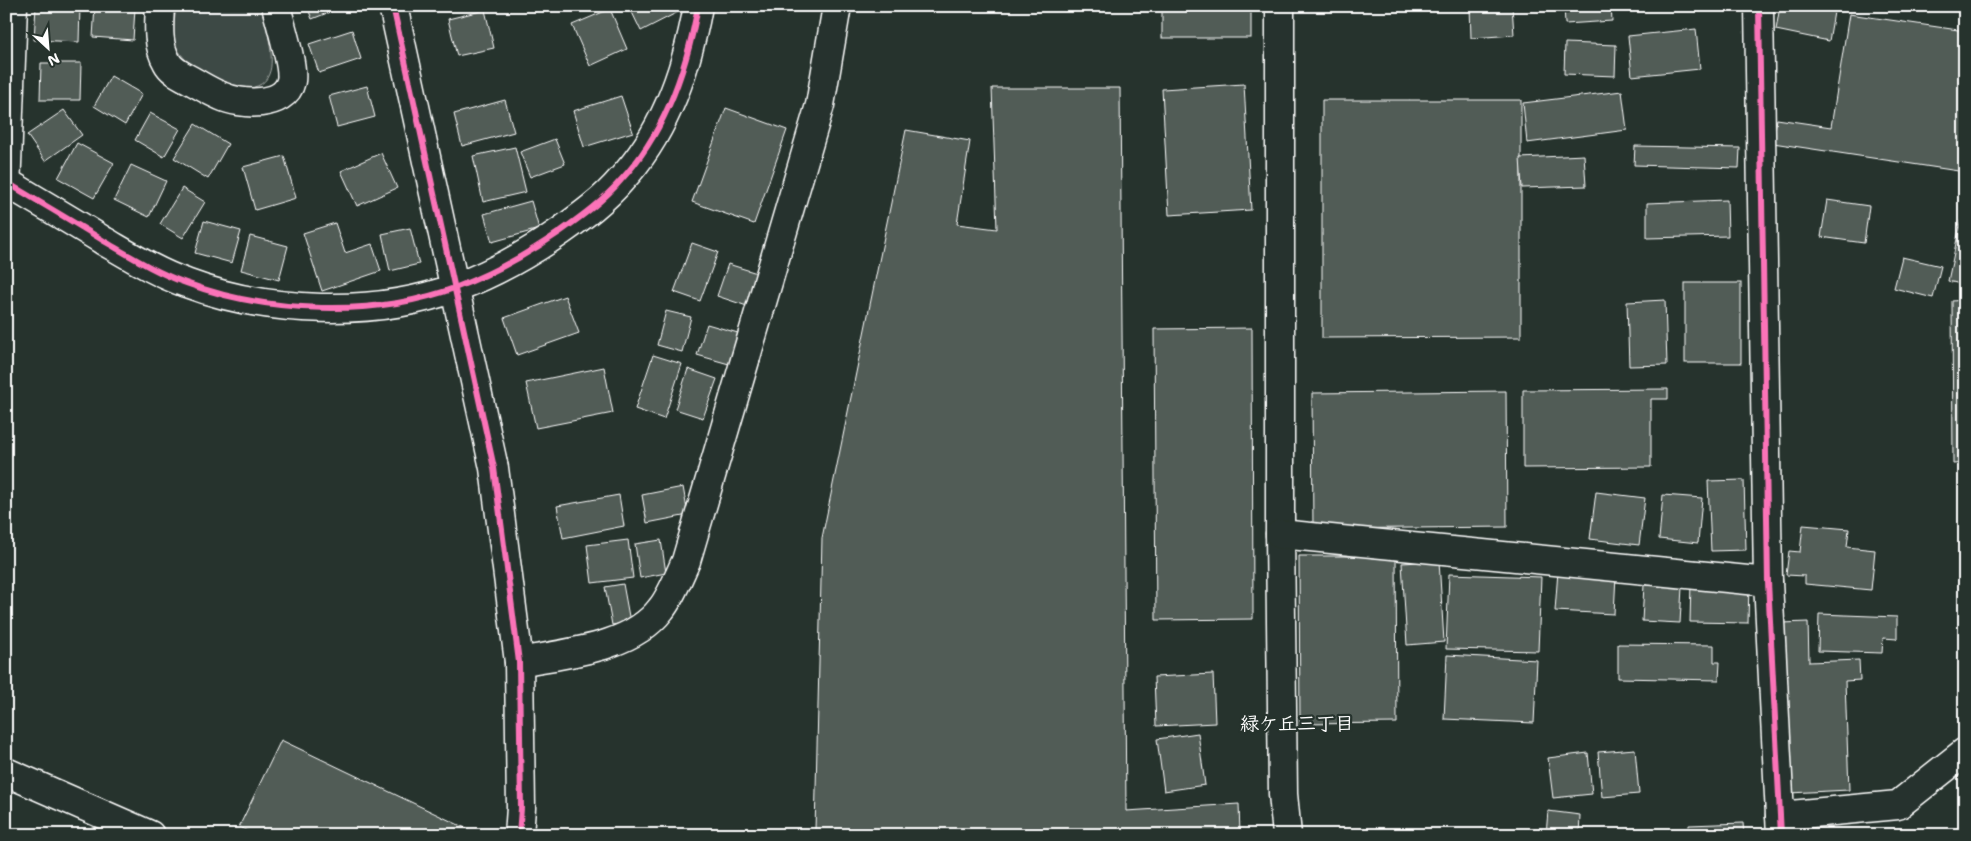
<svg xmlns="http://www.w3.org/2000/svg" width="1971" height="841" font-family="'Shantell Sans','Klee One',sans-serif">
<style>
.green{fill:#3e4944;stroke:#9ea4a2}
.building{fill:#515c57;stroke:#fff}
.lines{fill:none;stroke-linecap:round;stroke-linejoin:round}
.minor-casing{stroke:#fff;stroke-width:31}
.minor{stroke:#26332d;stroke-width:28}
.cycleway-casing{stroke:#26332d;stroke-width:9}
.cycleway{stroke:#fb73b8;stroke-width:6}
.labels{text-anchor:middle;stroke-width:4.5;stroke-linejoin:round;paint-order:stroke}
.neighbourhood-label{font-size:19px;font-weight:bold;fill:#fff;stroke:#26332d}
</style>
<rect width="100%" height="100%" fill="#26332d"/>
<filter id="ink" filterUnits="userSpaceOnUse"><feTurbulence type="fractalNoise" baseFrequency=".02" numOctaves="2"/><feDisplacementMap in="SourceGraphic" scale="10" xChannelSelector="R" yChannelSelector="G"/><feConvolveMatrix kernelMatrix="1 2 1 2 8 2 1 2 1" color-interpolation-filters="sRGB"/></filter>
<g filter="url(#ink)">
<path class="green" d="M176,6h86c3,18 14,52 7,68 -4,12 -17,15 -28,14 -9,-1 -47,-21 -55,-28 -3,-3 -7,-8 -9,-12 -6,-11 -2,-30 -1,-42z"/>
<g class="building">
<polygon points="36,6 80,6 79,42 34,40"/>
<polygon points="95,6 135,8 133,40 93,37"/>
<polygon points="307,6 345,6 312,19"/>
<polygon points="629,6 683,6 684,9 641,31"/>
<rect x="1162" y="6" width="89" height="32"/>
<polygon points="1470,6 1512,6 1514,35 1471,38"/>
<polygon points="1564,6 1611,6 1612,21 1565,24"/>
<polygon points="1780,6 1802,6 1834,12 1829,41 1776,30"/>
<polygon points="610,9 627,49 590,66 572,25"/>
<polygon points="485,10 494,48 457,56 448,19"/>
<polygon points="1849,14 1965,31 1965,172 1773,143 1777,119 1831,127"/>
<polygon points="1696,29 1700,69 1632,76 1628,36"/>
<polygon points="352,30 361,59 319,73 309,44"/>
<polygon points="1565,43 1616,45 1615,76 1564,74"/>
<polygon points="41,63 81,63 80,100 40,100"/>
<polygon points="111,76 142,94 125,125 94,106"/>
<polygon points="1244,84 1251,210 1169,215 1162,89"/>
<polygon points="367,86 375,117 337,127 329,96"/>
<polygon points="992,88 1120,88 1126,811 1239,804 1240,835 800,835 815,831 822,538 906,130 970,141 957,224 997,229"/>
<polygon points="1622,91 1627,130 1527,143 1523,103"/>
<polygon points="621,96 633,132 584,147 573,111"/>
<polygon points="505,100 514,132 462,146 454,114"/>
<polygon points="1322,100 1521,100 1521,337 1322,338"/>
<polygon points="726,108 787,130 754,224 692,202"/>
<polygon points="64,110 82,135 45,161 27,135"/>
<polygon points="150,113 180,129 164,157 135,140"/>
<polygon points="195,124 228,144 208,179 174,158"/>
<polygon points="555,139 565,164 530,177 520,152"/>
<polygon points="77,143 114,163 94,198 58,178"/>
<polygon points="1635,146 1740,148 1739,168 1634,165"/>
<polygon points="515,147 526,192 483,202 473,156"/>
<polygon points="381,153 397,188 357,206 341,171"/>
<polygon points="1584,155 1586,186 1522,188 1520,158"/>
<polygon points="284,156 296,198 255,210 243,167"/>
<polygon points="131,165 166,181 149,217 114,200"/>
<polygon points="182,188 205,202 183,238 160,224"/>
<polygon points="1727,200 1728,236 1647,238 1647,203"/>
<polygon points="1827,200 1869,206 1864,243 1821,237"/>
<polygon points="531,201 539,229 492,242 484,214"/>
<polygon points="1961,220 1965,221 1965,285 1948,281"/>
<polygon points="204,221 241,231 232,263 195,253"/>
<polygon points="335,223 345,253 372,244 381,271 322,291 303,233"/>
<polygon points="410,228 419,264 390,271 382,234"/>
<polygon points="250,236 288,246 279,280 241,270"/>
<polygon points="692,243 718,252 700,301 674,292"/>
<polygon points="1902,257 1941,266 1933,298 1894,288"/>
<polygon points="728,264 757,273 747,306 717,296"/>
<rect x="1685" y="283" width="56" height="80"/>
<polygon points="565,296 579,333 517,355 504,318"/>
<polygon points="1665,300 1667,365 1629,366 1627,302"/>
<polygon points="1965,300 1965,463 1953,464 1952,301"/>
<polygon points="666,311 691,317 682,352 657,345"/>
<polygon points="707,324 738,333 729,364 697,355"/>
<polygon points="1252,328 1253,619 1156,620 1154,329"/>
<polygon points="653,355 682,364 664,419 635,409"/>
<polygon points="604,367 613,413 536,428 526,383"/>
<polygon points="688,369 717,379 703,418 675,409"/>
<polygon points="1668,389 1668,399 1651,399 1651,467 1523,468 1523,390"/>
<polygon points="1506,391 1507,527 1313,529 1312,393"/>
<polygon points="1744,480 1746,550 1711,551 1708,481"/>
<polygon points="683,487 688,515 647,523 642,495"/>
<polygon points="1596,492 1645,498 1639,545 1590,539"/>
<polygon points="619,495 624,526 563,538 557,506"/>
<polygon points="1663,495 1702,498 1698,543 1659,539"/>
<polygon points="1803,525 1849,529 1847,547 1875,550 1871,590 1805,584 1805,576 1786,575 1789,551 1800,552"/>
<polygon points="628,540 633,578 592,583 587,545"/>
<polygon points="661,540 666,573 640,578 635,544"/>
<polygon points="1299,556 1396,556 1397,723 1300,724"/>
<polygon points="1439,561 1444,642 1407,645 1402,563"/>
<polygon points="1558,571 1616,575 1614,614 1555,611"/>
<polygon points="1449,574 1541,577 1538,651 1446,649"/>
<polygon points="1691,582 1749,583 1748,623 1690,622"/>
<polygon points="623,584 630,622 612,625 605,587"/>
<polygon points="1644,585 1682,587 1680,623 1642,621"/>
<polygon points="1819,614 1897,617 1897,639 1883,638 1882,653 1818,651"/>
<polygon points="1808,622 1809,662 1859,660 1860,680 1845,681 1849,790 1789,793 1782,623"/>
<polygon points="1618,644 1714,645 1714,662 1720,662 1719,680 1618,678"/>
<polygon points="1447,655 1537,660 1534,723 1444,719"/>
<polygon points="1213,674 1215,723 1156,726 1154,677"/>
<polygon points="1198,733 1205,785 1164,791 1157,739"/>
<polygon points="281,740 480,835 256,835 239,827"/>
<polygon points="1635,749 1639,794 1602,797 1598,752"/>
<polygon points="1588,753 1592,794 1553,798 1548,758"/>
<polygon points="1548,811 1580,815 1579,835 1546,835"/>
<polygon points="1961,817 1965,818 1965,835 1959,835"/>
<polygon points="1743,823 1744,835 1689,835 1689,825"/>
</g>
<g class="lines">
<g class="minor-casing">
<g id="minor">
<path d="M160,6c-1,19 -3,39 7,56 5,10 17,14 27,20 9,5 17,10 27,14 19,9 64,12 70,-15 3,-15 -11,-58 -15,-75"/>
<polyline points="393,6 494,468 519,662 521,808 519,835"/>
<polyline points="1280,6 1280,534 1283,794 1287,835"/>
<polyline points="1759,6 1768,582 1781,835"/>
<path d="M6,182c33,20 66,39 98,59 26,15 53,32 82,42 80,30 190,35 271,4 37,-14 71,-33 104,-56 21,-15 43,-31 60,-51 44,-47 66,-112 77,-174"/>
<polyline points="6,190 13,6"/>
<polyline points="1280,534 1768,582"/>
<path d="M519,662c46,-9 112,-13 142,-53 10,-12 18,-33 25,-48l134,-456 17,-99"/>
<polyline points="6,772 150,835"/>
<polyline points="1780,816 1898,805 1965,752"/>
</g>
</g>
<use href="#minor" class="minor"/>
<g class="cycleway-casing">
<g id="cycleway">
<polyline points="393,6 494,468 519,662 521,808 519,835"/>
<polyline points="1759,6 1768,582 1781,835"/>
<path d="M6,182c33,20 66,39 98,59 26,15 53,32 82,42 80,30 190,35 271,4 37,-14 71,-33 104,-56 21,-15 43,-31 60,-51 44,-47 66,-112 77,-174"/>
</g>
</g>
<use href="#cycleway" class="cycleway"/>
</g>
</g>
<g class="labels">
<g class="neighbourhood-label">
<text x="1297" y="730">緑ケ丘三丁目</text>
</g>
</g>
<rect width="1971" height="841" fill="none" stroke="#26332d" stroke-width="25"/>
<rect x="12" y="12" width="1946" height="816" fill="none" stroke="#fff" stroke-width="2" filter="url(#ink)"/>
<g transform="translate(48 48) rotate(154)" stroke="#26332d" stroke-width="4" paint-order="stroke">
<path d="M0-4L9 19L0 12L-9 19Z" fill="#ffffff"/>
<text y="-8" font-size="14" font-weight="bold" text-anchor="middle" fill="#ffffff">N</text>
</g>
</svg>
